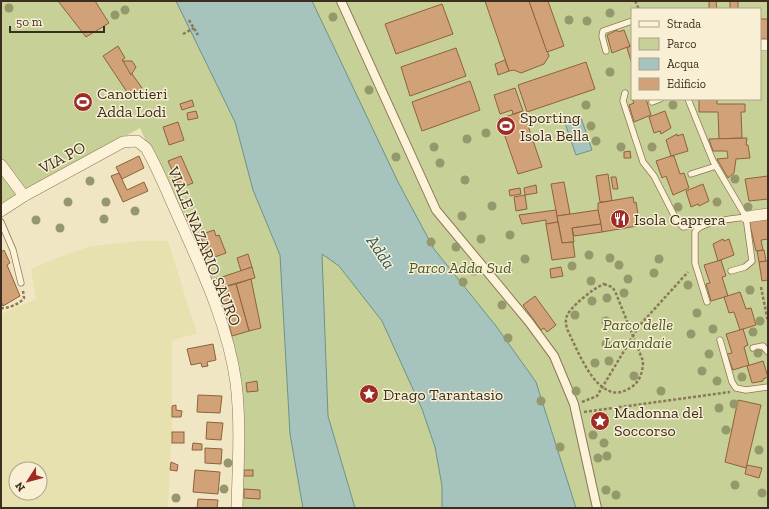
<svg xmlns="http://www.w3.org/2000/svg" width="769" height="509" font-family="'Zilla Slab',serif">
<style>
.farmland{fill:#e7e1b0;fill-rule:evenodd}
.green{fill:#c6d097;fill-rule:evenodd}
.water{fill:#a6c4bd;stroke:#6c938b}
.building{fill:#d1a277;stroke:#8d623d}
.lines{fill:none;stroke-linecap:round;stroke-linejoin:round}
.service-casing{stroke:#8d7759;stroke-width:7}
.pedestrian-casing{stroke:#8d7759;stroke-width:10}
.minor-casing{stroke:#8d7759;stroke-width:12}
.path{stroke:#8d7759;stroke-width:2.5;stroke-dasharray:3 2;stroke-linecap:butt}
.service{stroke:#fbf2d8;stroke-width:5.5}
.pedestrian{stroke:#fbf2d8;stroke-width:8}
.minor{stroke:#fbf2d8;stroke-width:11}
.tree{fill:#94986b}
.labels{text-anchor:middle;stroke-width:3;stroke-linejoin:round;paint-order:stroke}
.poi-label{font-size:16px;fill:#3c2e1e;stroke:#f8efd4;text-anchor:start}
.street-label{font-size:16px;fill:#3c2e1e;stroke:#f8efd4}
.park-label{font-size:16px;font-style:italic;fill:#485923;stroke:#f8efd4}
.water-label{font-size:17px;font-style:italic;fill:#2c5c5c;stroke:#f8efd4}
</style>
<rect width="100%" height="100%" fill="#f1e6c4"/>
<path class="farmland" d="M139,241h29l29,93 -25,6v92l-4,76h-167v-194l35,-15 -5,-30 28,-12 32,-11zM16,469h24v24h-24z"/>
<path class="green" d="M1,1h767v507h-529l-1,-125 -42,-132 -56,-123 -118,66 -21,14zM632,9h128v90h-128z"/>
<g class="water">
<polygon points="176,1 312,1 398,182 434,249 496,326 536,382 576,508 442,508 442,486 435,447 422,409 382,321 339,266 322,254 328,416 355,508 303,508 290,434 280,255 253,190 235,122"/>
<polygon points="580,115 592,150 576,155 564,120"/>
</g>
<g class="building">
<polygon points="58,1 95,1 109,23 86,37"/>
<polygon points="485,1 529,1 549,56 544,64 521,73 514,70 509,71"/>
<polygon points="529,1 548,1 564,46 547,52"/>
<polygon points="709,1 716,1 717,9 709,9"/>
<rect x="730" y="1" width="8" height="8"/>
<polygon points="442,4 453,34 396,54 385,24"/>
<polygon points="760,12 761,19 768,19 768,39 760,39"/>
<polygon points="617,30 618,32 624,30 630,46 612,53 607,35"/>
<polygon points="632,45 632,64 627,48"/>
<polygon points="118,46 125,58 122,60 123,61 142,88 129,95 103,56"/>
<polygon points="456,48 466,76 410,96 401,67"/>
<polygon points="505,60 509,71 498,75 495,64"/>
<polygon points="123,61 132,61 136,67 131,75"/>
<polygon points="586,62 595,89 527,112 518,85"/>
<polygon points="470,81 480,110 422,131 412,102"/>
<polygon points="515,88 523,111 513,114 512,110 500,114 494,95"/>
<polygon points="632,99 646,99 651,115 634,122 629,105 634,103"/>
<polygon points="699,99 717,99 717,104 745,104 745,112 741,112 742,138 719,139 718,112 699,112"/>
<polygon points="192,100 194,106 182,110 180,104"/>
<polygon points="196,111 198,118 188,120 187,113"/>
<polygon points="523,111 542,167 518,174 499,119"/>
<polygon points="665,111 671,128 661,134 660,131 654,133 649,117"/>
<polygon points="178,122 184,140 169,145 163,127"/>
<polygon points="677,134 677,136 683,134 688,151 671,156 666,140"/>
<polygon points="747,138 746,145 748,145 750,158 736,159 734,173 728,178 717,159 728,158 727,151 713,151 709,139"/>
<polygon points="630,151 631,158 624,158 624,152"/>
<polygon points="139,156 144,168 122,179 116,167"/>
<polygon points="181,156 193,183 180,188 168,161"/>
<polygon points="671,156 674,156 680,174 684,173 689,188 673,195 666,176 662,178 656,161"/>
<polygon points="119,173 127,190 144,182 148,191 123,202 111,176"/>
<polygon points="608,174 612,201 600,202 596,176"/>
<polygon points="768,176 768,199 749,201 745,179"/>
<polygon points="611,177 616,177 618,189 613,189"/>
<polygon points="564,182 570,214 557,216 551,184"/>
<polygon points="703,184 709,201 699,206 698,204 691,207 686,191"/>
<polygon points="536,185 537,193 525,195 524,188"/>
<polygon points="520,188 521,194 510,196 509,190"/>
<polygon points="525,195 527,209 516,211 514,197"/>
<polygon points="633,197 634,203 636,202 639,221 637,222 637,226 602,232 598,210 598,203"/>
<polygon points="556,210 558,222 546,224 546,220 522,224 519,215"/>
<polygon points="598,210 601,224 572,228 574,242 562,243 557,216"/>
<polygon points="768,219 768,239 761,240 763,250 756,251 749,221"/>
<polygon points="558,222 562,243 573,242 575,257 552,260 546,224"/>
<polygon points="601,224 602,232 574,236 572,228"/>
<polygon points="214,230 216,236 219,235 226,253 209,259 200,235"/>
<polygon points="723,239 724,241 729,239 734,255 718,261 713,244"/>
<polygon points="4,250 10,263 7,265 20,296 3,306 1,301 1,252"/>
<polygon points="764,250 766,261 759,262 757,251"/>
<polygon points="248,254 252,267 241,271 237,258"/>
<polygon points="721,260 726,276 722,277 728,296 711,301 706,284 710,283 704,265"/>
<polygon points="766,261 768,261 768,280 762,281 759,262"/>
<polygon points="252,267 255,278 219,288 216,279"/>
<polygon points="561,267 563,276 551,278 550,269"/>
<polygon points="251,279 261,328 249,331 236,284"/>
<polygon points="236,284 249,331 232,336 219,288"/>
<polygon points="740,292 746,309 751,308 756,325 740,330 734,312 729,313 724,297"/>
<polygon points="535,296 556,325 547,332 544,328 541,330 523,305"/>
<polygon points="743,329 748,345 744,347 749,365 733,370 727,354 732,353 726,334"/>
<polygon points="213,344 216,360 207,362 208,366 202,367 201,363 191,365 187,349"/>
<polygon points="763,361 768,377 763,379 763,381 752,383 747,366"/>
<polygon points="257,381 258,391 247,392 246,383"/>
<polygon points="198,395 222,396 220,413 197,412"/>
<polygon points="738,400 761,405 746,468 725,462"/>
<polygon points="176,405 176,410 182,411 181,417 172,417 172,406"/>
<polygon points="207,422 223,423 221,440 206,439"/>
<rect x="172" y="432" width="12" height="11"/>
<polygon points="193,443 202,444 202,450 192,450"/>
<polygon points="205,448 222,449 221,464 205,463"/>
<polygon points="171,462 178,465 177,471 170,470"/>
<polygon points="747,465 762,468 759,478 745,474"/>
<polygon points="195,470 220,472 218,494 193,492"/>
<rect x="244" y="470" width="9" height="6"/>
<polygon points="244,489 260,490 260,499 244,498"/>
<polygon points="198,499 218,500 217,508 197,508"/>
</g>
<g class="lines">
<g class="service-casing">
<g id="service">
<polyline points="606,51 602,36 603,31 632,21"/>
<polyline points="625,93 623,101 643,162 654,176 677,221 683,227 705,224"/>
<polyline points="688,99 713,161 746,217 752,261 745,267 731,271"/>
<polyline points="652,102 660,99"/>
<polyline points="691,174 716,166"/>
<polyline points="1,222 13,250 21,283"/>
<path d="M707,302l-12,-39v-31c6,-11 38,-13 51,-15"/>
<polyline points="720,340 732,382 736,388 746,390 768,387"/>
<polyline points="753,348 763,346 768,352"/>
</g>
</g>
<g class="pedestrian-casing">
<polyline id="pedestrian" points="341,1 436,210 529,322 554,356 574,404 597,508"/>
</g>
<g class="minor-casing">
<g id="minor">
<polyline points="760,45 768,45"/>
<polyline points="1,165 24,196"/>
<path d="M1,211l23,-15 99,-54 14,-1 9,7c12,21 21,44 31,66 24,54 51,110 59,169 5,42 2,83 1,125"/>
<polyline points="746,217 768,214"/>
</g>
</g>
<g class="path">
<polyline points="635,1 639,9"/>
<polyline points="189,20 198,35"/>
<polyline points="183,34 194,28"/>
<path d="M604,284l8,3 3,4 28,70c0,11 -3,21 -13,27 -32,21 -52,-38 -63,-59 -1,-5 -2,-9 0,-13 3,-9 28,-29 37,-32z"/>
<polyline points="761,287 768,322"/>
<path d="M1,308c6,1 19,-4 23,-10l-1,-7"/>
<polyline points="582,402 597,396 639,326 688,272"/>
<polyline points="584,412 730,392"/>
</g>
<use href="#service" class="service"/>
<use href="#pedestrian" class="pedestrian"/>
<use href="#minor" class="minor"/>
</g>
<g class="tree">
<circle cx="9" cy="8" r="4.5"/>
<circle cx="125" cy="10" r="4.5"/>
<circle cx="610" cy="13" r="4.5"/>
<circle cx="115" cy="15" r="4.5"/>
<circle cx="333" cy="17" r="4.5"/>
<circle cx="569" cy="20" r="4.5"/>
<circle cx="587" cy="21" r="4.5"/>
<circle cx="610" cy="72" r="4.5"/>
<circle cx="369" cy="90" r="4.5"/>
<circle cx="586" cy="105" r="4.5"/>
<circle cx="673" cy="105" r="4.5"/>
<circle cx="591" cy="126" r="4.5"/>
<circle cx="486" cy="133" r="4.5"/>
<circle cx="467" cy="139" r="4.5"/>
<circle cx="596" cy="141" r="4.5"/>
<circle cx="434" cy="147" r="4.5"/>
<circle cx="621" cy="147" r="4.5"/>
<circle cx="652" cy="147" r="4.5"/>
<circle cx="396" cy="157" r="4.5"/>
<circle cx="440" cy="163" r="4.5"/>
<circle cx="735" cy="179" r="4.5"/>
<circle cx="465" cy="180" r="4.5"/>
<circle cx="90" cy="181" r="4.5"/>
<circle cx="68" cy="202" r="4.5"/>
<circle cx="106" cy="202" r="4.5"/>
<circle cx="717" cy="202" r="4.5"/>
<circle cx="492" cy="206" r="4.5"/>
<circle cx="678" cy="207" r="4.5"/>
<circle cx="748" cy="207" r="4.5"/>
<circle cx="135" cy="211" r="4.5"/>
<circle cx="462" cy="216" r="4.5"/>
<circle cx="104" cy="219" r="4.5"/>
<circle cx="36" cy="220" r="4.5"/>
<circle cx="60" cy="228" r="4.5"/>
<circle cx="510" cy="235" r="4.5"/>
<circle cx="481" cy="239" r="4.5"/>
<circle cx="431" cy="242" r="4.5"/>
<circle cx="456" cy="247" r="4.5"/>
<circle cx="589" cy="255" r="4.5"/>
<circle cx="610" cy="258" r="4.5"/>
<circle cx="525" cy="259" r="4.5"/>
<circle cx="659" cy="259" r="4.5"/>
<circle cx="619" cy="265" r="4.5"/>
<circle cx="572" cy="266" r="4.5"/>
<circle cx="508" cy="270" r="4.5"/>
<circle cx="474" cy="271" r="4.5"/>
<circle cx="654" cy="273" r="4.5"/>
<circle cx="628" cy="279" r="4.5"/>
<circle cx="591" cy="281" r="4.5"/>
<circle cx="463" cy="282" r="4.5"/>
<circle cx="688" cy="285" r="4.5"/>
<circle cx="750" cy="290" r="4.5"/>
<circle cx="624" cy="293" r="4.5"/>
<circle cx="607" cy="298" r="4.5"/>
<circle cx="592" cy="301" r="4.5"/>
<circle cx="502" cy="305" r="4.5"/>
<circle cx="697" cy="313" r="4.5"/>
<circle cx="575" cy="315" r="4.5"/>
<circle cx="606" cy="321" r="4.5"/>
<circle cx="760" cy="321" r="4.5"/>
<circle cx="713" cy="329" r="4.5"/>
<circle cx="753" cy="332" r="4.5"/>
<circle cx="691" cy="334" r="4.5"/>
<circle cx="508" cy="338" r="4.5"/>
<circle cx="606" cy="344" r="4.5"/>
<circle cx="758" cy="353" r="4.5"/>
<circle cx="709" cy="354" r="4.5"/>
<circle cx="609" cy="361" r="4.5"/>
<circle cx="595" cy="363" r="4.5"/>
<circle cx="702" cy="371" r="4.5"/>
<circle cx="634" cy="376" r="4.5"/>
<circle cx="742" cy="377" r="4.5"/>
<circle cx="717" cy="381" r="4.5"/>
<circle cx="576" cy="391" r="4.5"/>
<circle cx="661" cy="391" r="4.5"/>
<circle cx="541" cy="401" r="4.5"/>
<circle cx="734" cy="404" r="4.5"/>
<circle cx="719" cy="408" r="4.5"/>
<circle cx="726" cy="430" r="4.5"/>
<circle cx="593" cy="435" r="4.5"/>
<circle cx="604" cy="443" r="4.5"/>
<circle cx="560" cy="447" r="4.5"/>
<circle cx="759" cy="450" r="4.5"/>
<circle cx="607" cy="456" r="4.5"/>
<circle cx="598" cy="458" r="4.5"/>
<circle cx="228" cy="463" r="4.5"/>
<circle cx="735" cy="485" r="4.5"/>
<circle cx="224" cy="489" r="4.5"/>
<circle cx="606" cy="490" r="4.5"/>
<circle cx="762" cy="493" r="4.5"/>
<circle cx="616" cy="495" r="4.5"/>
<circle cx="176" cy="498" r="4.5"/>
</g>
<defs>
<g id="stadium-disc" transform="scale(1)"><circle r="9.5" fill="#9f2b25" stroke="#f8efd4"/><path d="M0-5a6.5 5 0 1 0 0 10a6.5 5 0 1 0 0-10ZM-3.5-1.8h7v3.6h-7Z" fill="#fff"/></g>
<g id="restaurant-disc" transform="scale(1)"><circle r="9.5" fill="#9f2b25" stroke="#f8efd4"/><path d="M-5-6h1v4h1v-4h1v4h1v-4h1v5L-1.5 .5V6h-2V.5L-5-1ZM5-6V6H3V1.5H1.5Q1.5-4 5-6Z" fill="#fff"/></g>
<g id="sight-disc" transform="scale(1)"><circle r="9.5" fill="#9f2b25" stroke="#f8efd4"/><path d="M0-6L1.8-2.2L6-1.7L2.9 1.2L3.7 5.4L0 3.3L-3.7 5.4L-2.9 1.2L-6-1.7L-1.8-2.2Z" fill="#fff"/></g>
</defs>
<g fill-rule="evenodd">
<use href="#stadium-disc" x="83" y="102"/>
<use href="#stadium-disc" x="506" y="126"/>
<use href="#restaurant-disc" x="620" y="219"/>
<use href="#sight-disc" x="369" y="394"/>
<use href="#sight-disc" x="600" y="421"/>
</g>
<g class="labels">
<g class="poi-label">
<text x="97" y="99">Canottieri<tspan x="97" dy="18">Adda Lodi</tspan></text>
<text x="520" y="123">Sporting<tspan x="520" dy="18">Isola Bella</tspan></text>
<text x="634" y="225">Isola Caprera</text>
<text x="383" y="400">Drago Tarantasio</text>
<text x="614" y="418">Madonna del<tspan x="614" dy="18">Soccorso</tspan></text>
</g>
<g class="street-label">
<text transform="translate(62 157) rotate(-28)" y="6">VIA PO</text>
<text transform="translate(205 246) rotate(68)" y="6">VIALE NAZARIO SAURO</text>
</g>
<g class="park-label">
<text x="460" y="273">Parco Adda Sud</text>
<text x="638" y="330">Parco delle<tspan x="638" dy="18">Lavandaie</tspan></text>
</g>
<g class="water-label">
<text transform="translate(381 252) rotate(56)" y="6">Adda</text>
</g>
</g>
<rect width="769" height="509" fill="none" stroke="#3c2e1e" stroke-width="4"/>
<rect x="631" y="8" width="130" height="92" fill="#f8efd4" stroke="#ada28b"/>
<rect x="639" y="21" width="20" height="6" fill="#fbf2d8" stroke="#ada28b"/>
<text x="667" y="28" font-size="12" fill="#3c2e1e">Strada</text>
<rect x="639" y="38" width="20" height="12" fill="#c6d097" stroke="#ada28b"/>
<text x="667" y="48" font-size="12" fill="#3c2e1e">Parco</text>
<rect x="639" y="58" width="20" height="12" fill="#a6c4bd" stroke="#ada28b"/>
<text x="667" y="68" font-size="12" fill="#3c2e1e">Acqua</text>
<rect x="639" y="78" width="20" height="12" fill="#d1a277" stroke="#ada28b"/>
<text x="667" y="88" font-size="12" fill="#3c2e1e">Edificio</text>
<g transform="translate(28 481) rotate(234)"><circle r="19" fill="#f8efd4" stroke="#ada28b"/>
<path d="M0-3L7 15L0 10L-7 15Z" fill="#9f2b25"/>
<text y="-6" font-size="11" font-weight="bold" text-anchor="middle" fill="#3c2e1e">N</text>
</g>
<path d="M10 26v6h94v-6" fill="none" stroke="#3c2e1e" stroke-width="2"/>
<text x="16" y="26" font-size="12" fill="#3c2e1e" stroke="#f8efd4" stroke-width="3" paint-order="stroke">50 m</text>
</svg>
